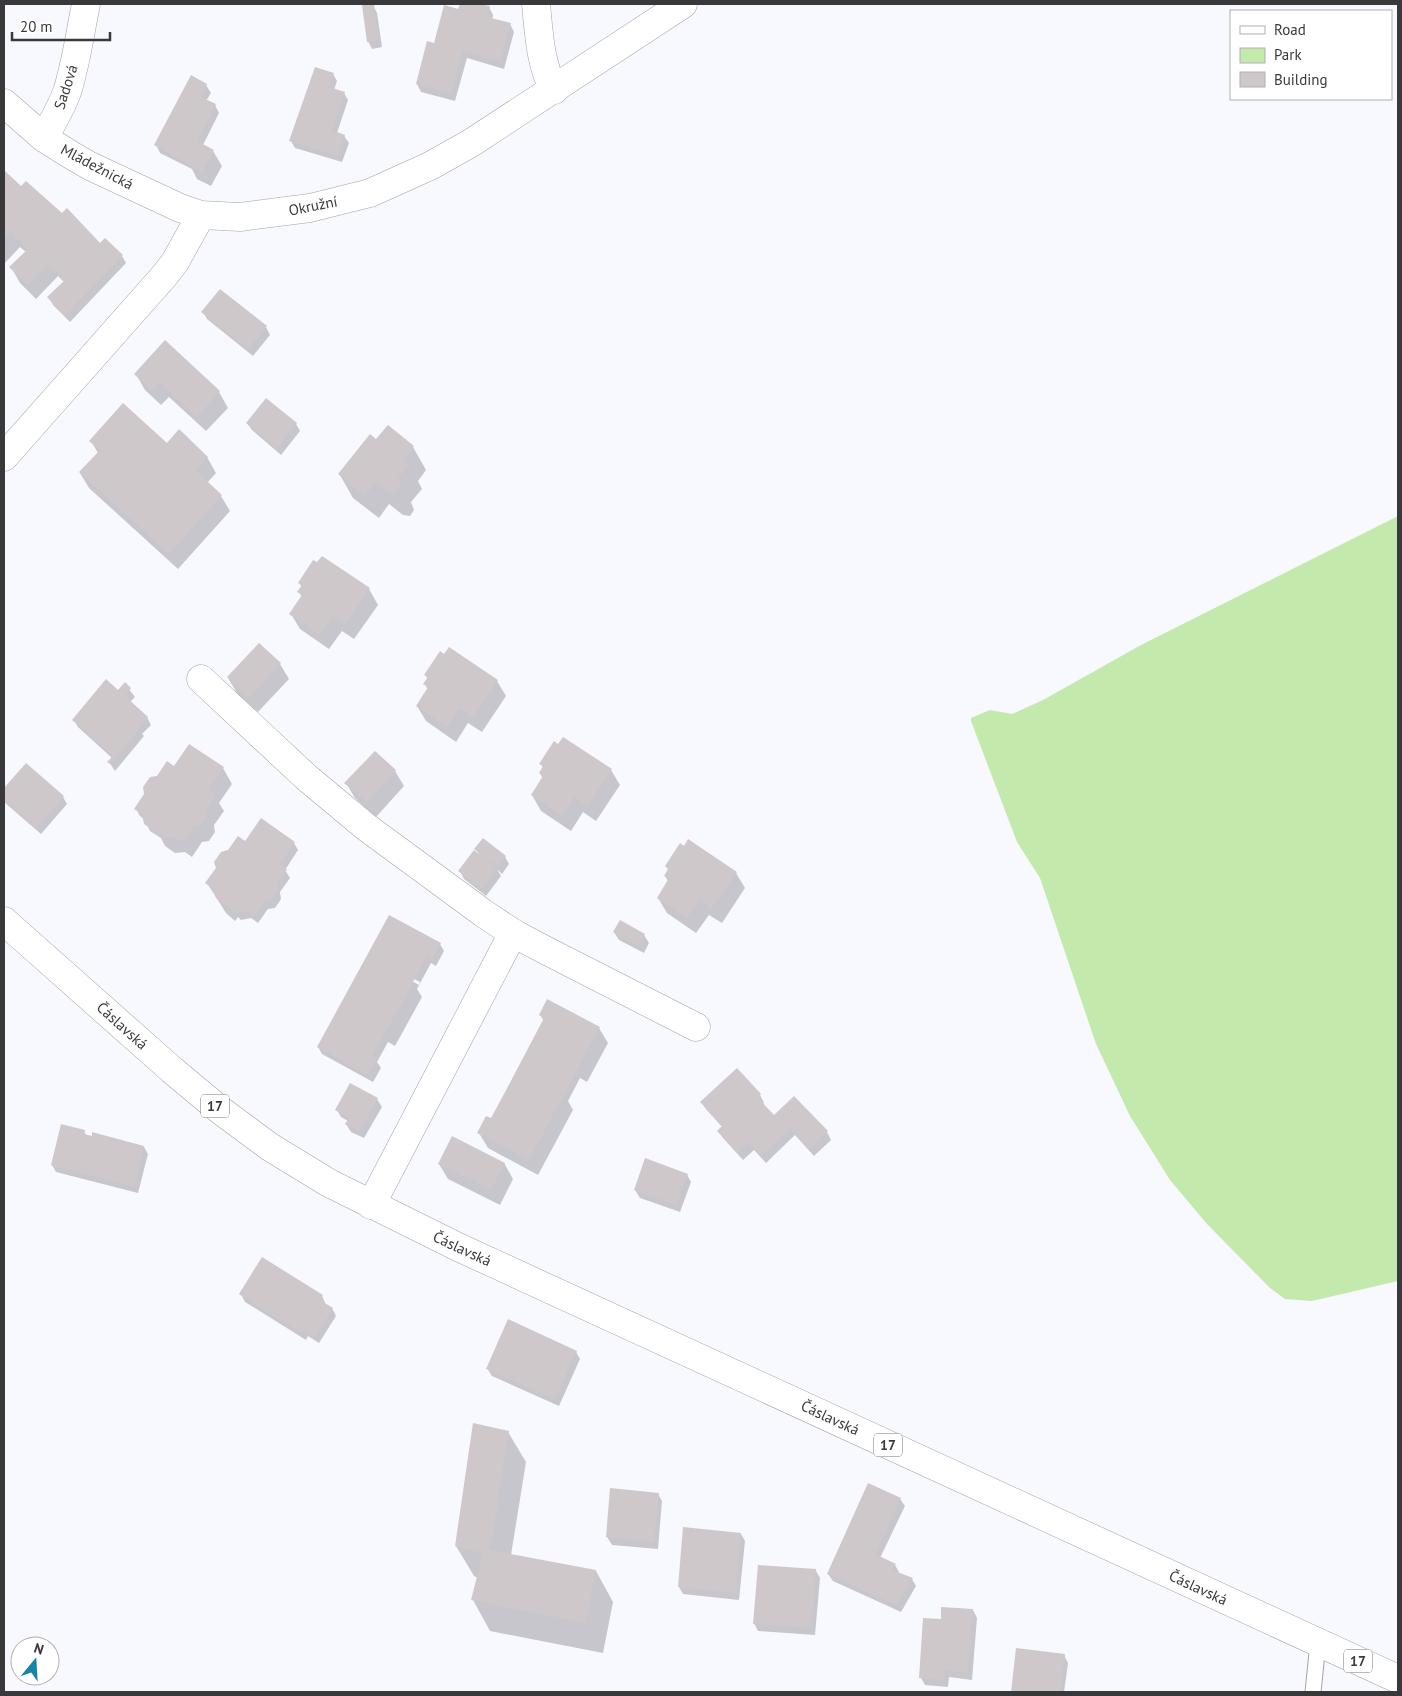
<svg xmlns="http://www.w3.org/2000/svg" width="1402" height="1696" font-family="'PT Sans',sans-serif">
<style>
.green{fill:#c3e9ac}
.shadow{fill:#0003;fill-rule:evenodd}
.building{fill:#cfc8cb}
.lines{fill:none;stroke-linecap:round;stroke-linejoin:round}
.service-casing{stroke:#a2a2a9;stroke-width:17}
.minor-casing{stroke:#a2a2a9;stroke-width:29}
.primary-casing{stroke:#a2a2a9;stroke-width:29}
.service{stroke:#fff;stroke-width:15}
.minor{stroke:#fff;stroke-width:28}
.primary{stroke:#fff;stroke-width:28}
.labels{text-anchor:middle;stroke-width:4.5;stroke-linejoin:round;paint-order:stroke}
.shield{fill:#fff;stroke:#747476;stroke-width:1}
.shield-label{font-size:14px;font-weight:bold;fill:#39393c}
.street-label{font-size:15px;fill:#39393c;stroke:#fff}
</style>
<rect width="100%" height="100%" fill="#f8f8ff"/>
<polygon class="green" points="1398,516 1398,1281 1312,1301 1285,1299 1270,1288 1207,1224 1170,1180 1130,1116 1096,1044 1040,878 1017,842 971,721 971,718 990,710 1012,714 1043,700 1141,645"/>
<g class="shadow">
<polygon points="461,4 474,4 489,7 493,15 492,20 510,24 514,32 504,69 467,58 455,101 421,92 417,84"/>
<polygon points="373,5 377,13 382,47 372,49 368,41"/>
<polygon points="333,74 337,81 334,90 344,93 348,100 337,133 344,136 349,143 342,162 295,148 291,141"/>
<polygon points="206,85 211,93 206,101 215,105 219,113 203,145 213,151 222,166 211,186 197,179 192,169 160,153 156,145"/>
<polygon points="4,171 21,188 62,215 100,245 105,239 122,256 126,263 70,322 53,305 49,297 64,282 58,276 36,299 20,283 11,267 26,252 20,247 4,264"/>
<polygon points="203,312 266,327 270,335 253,356 207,319"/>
<polygon points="165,342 219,392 228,408 206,431 169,397 161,405 145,390 136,374"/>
<polygon points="247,423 296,424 300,431 281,455 252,430"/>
<polygon points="377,440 413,447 426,470 418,481 422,489 411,502 414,510 410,516 403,515 389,504 379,518 353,498 340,475"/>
<polygon points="91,441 167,444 207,457 216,473 207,483 221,496 230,511 178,569 89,488 80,473 98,453"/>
<polygon points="299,583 369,589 378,605 354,639 342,631 329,649 300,629 291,614 302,597 299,592 302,587"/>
<polygon points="280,664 289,679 258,712 237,693 228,678"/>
<polygon points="425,675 497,681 506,696 482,732 468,723 456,742 426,721 417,706 428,690 425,684 428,679"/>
<polygon points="125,684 135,697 130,702 147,717 151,725 142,734 144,736 115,771 109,762 112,758 78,727 74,720 118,692"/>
<polygon points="541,764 611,770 620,785 596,821 583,812 571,831 541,811 532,795 543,779 540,773 543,768"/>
<polygon points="26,765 63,797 67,804 41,834 4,802 4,790"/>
<polygon points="175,768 223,768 232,784 219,803 224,811 214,825 215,832 209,841 202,842 192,857 185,852 175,853 165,846 161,838 150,831 144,819 140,816 136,809 158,777"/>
<polygon points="395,771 404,786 376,817 355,798 346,783"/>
<polygon points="246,843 294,843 298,850 285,870 290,878 280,892 281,899 275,908 268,909 258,923 251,918 241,920 238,917 235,921 226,913 207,883"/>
<polygon points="476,849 505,857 509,864 502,874 497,869 501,876 486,896 464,879 460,871 480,856"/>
<polygon points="736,873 745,888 722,923 709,915 696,933 667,913 658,898 668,881 665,876"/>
<path d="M390,916l50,28 4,7 -8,15 -5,-3 -14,26 5,8 -27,49 -7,-4 -11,20 4,6 -8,14 -51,-28 -4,-7zM373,957l47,25 -1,3 -46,-25z"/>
<polygon points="620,922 644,935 649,943 644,953 619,940 614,932"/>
<polygon points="540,1015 599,1028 608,1043 587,1082 580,1078 568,1101 573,1110 538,1175 488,1148 479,1133 492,1120 544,1021"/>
<polygon points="351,1085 377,1099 382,1107 364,1138 351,1132 346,1124 348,1121 341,1117 337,1110"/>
<polygon points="760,1095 764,1103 762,1105 774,1117 794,1098 827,1132 831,1140 814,1156 795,1135 766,1163 754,1150 743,1160 723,1138 719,1131 723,1128 706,1109 702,1102"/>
<polygon points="84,1132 87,1136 144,1147 148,1154 138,1193 56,1172 52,1165"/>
<polygon points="504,1163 513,1179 500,1205 448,1179 439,1164"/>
<polygon points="687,1175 691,1182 680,1212 640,1198 635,1190"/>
<polygon points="241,1294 322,1296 326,1305 332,1308 336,1316 319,1343 308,1336 306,1340 245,1302"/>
<polygon points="576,1352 580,1359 559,1406 492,1376 487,1368"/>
<polygon points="508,1432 526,1462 511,1555 596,1571 613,1602 603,1653 490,1631 473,1600 478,1578 474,1576 456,1546"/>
<polygon points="611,1490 658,1494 662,1501 658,1549 612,1545 607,1537"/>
<polygon points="900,1499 905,1506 880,1558 895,1565 899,1572 898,1574 912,1579 916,1586 901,1612 833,1581 828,1574"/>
<polygon points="741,1534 745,1541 739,1600 683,1594 679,1587"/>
<polygon points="816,1571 820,1578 815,1635 758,1631 754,1623"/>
<polygon points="973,1610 977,1618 972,1680 949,1677 948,1687 925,1685 921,1678 942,1620"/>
<polygon points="1017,1649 1064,1655 1068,1663 1064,1692 1012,1692"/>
</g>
<g class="building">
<polygon points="374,4 379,40 367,42 362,5"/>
<polygon points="460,4 480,4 490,6 487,17 511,23 500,62 463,51 451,94 416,84 427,41 434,43 444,5 458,9"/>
<polygon points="315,67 334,73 329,87 345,92 332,130 345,135 338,156 289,141"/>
<polygon points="191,75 207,84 201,97 216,104 197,141 214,150 202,172 154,145"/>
<polygon points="4,170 21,186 26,181 62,213 67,208 100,243 105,238 123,255 65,316 47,297 64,281 48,264 28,285 9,267 28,249 11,232 4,239"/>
<polygon points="220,289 267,326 248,349 201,312"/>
<polygon points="165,340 220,391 197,417 159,382 152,391 134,374"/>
<polygon points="266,398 297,423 277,448 246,423"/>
<polygon points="123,403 167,443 179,429 208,457 195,470 222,495 169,554 79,472 100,450 89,441"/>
<polygon points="388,425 414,446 403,459 409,465 398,478 401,486 396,493 388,492 376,482 365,496 338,474 370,434 376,439"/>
<polygon points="322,556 370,588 345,625 333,616 320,635 289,614 302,595 297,592 302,585 298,583 313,560 317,562"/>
<polygon points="259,643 281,663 249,698 227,677"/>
<polygon points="449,647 498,680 473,717 459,708 447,727 416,706 428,687 423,684 428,677 424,675 440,651 444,654"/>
<polygon points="106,679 118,690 125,682 131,688 125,696 148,717 139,727 140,728 110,764 107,762 113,756 72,720"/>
<polygon points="563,737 612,769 587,806 574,797 562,816 531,795 543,776 539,773 543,766 539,764 554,741 558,744"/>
<polygon points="189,744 224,767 209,790 216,795 206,809 207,816 200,826 193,827 183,842 175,837 165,838 144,824 142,814 134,809 144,794 143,787 150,777 157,776 167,761 174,766"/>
<polygon points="375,751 396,770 367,802 344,783"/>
<polygon points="26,763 64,796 36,828 4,800 4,788"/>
<polygon points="261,818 295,842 280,864 287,869 276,884 278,891 270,901 264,902 254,917 246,911 236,913 226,906 216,898 213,889 205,883 216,868 214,862 221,852 228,850 238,836 245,841"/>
<polygon points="483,838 506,856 498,867 474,849"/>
<polygon points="688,839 737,872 712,908 700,900 687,918 657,898 669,878 664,876 668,869 665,866 680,843 684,846"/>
<polygon points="474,850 497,868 482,889 458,871"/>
<polygon points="389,915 441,943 432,959 427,956 400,1006 372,1057 377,1059 368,1075 317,1047"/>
<polygon points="620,920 645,934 639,946 613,932"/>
<polygon points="547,999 600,1027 529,1160 477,1133 486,1116 491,1118 504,1094 544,1018 539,1015"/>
<polygon points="737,1068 761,1094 758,1098 774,1115 794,1096 828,1131 809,1149 790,1129 761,1156 749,1143 738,1153 717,1131 722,1126 700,1102"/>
<polygon points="350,1083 378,1098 359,1132 345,1124 349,1118 335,1110"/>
<polygon points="61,1124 85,1130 84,1134 92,1136 92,1132 144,1146 134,1187 51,1165"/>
<polygon points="452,1136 505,1163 491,1190 438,1164"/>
<polygon points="645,1158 688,1174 676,1205 634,1190"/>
<polygon points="262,1257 323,1295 320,1300 333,1308 315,1337 303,1330 301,1333 239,1294"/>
<polygon points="508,1319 577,1351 555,1399 486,1369"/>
<polygon points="473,1423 509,1431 490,1550 596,1570 586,1623 471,1600 483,1553 455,1546"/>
<polygon points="868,1483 901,1498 875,1554 896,1564 892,1570 913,1578 897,1605 827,1574"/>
<polygon points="610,1488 659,1493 654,1542 606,1537"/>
<polygon points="683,1527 741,1533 736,1593 678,1587"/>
<polygon points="758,1565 816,1569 811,1628 753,1624"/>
<polygon points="941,1607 973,1609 968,1673 945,1670 944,1680 919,1678 923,1618 941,1619"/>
<polygon points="1016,1648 1065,1654 1060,1692 1011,1692"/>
</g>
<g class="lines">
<g class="service-casing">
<polyline id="service" points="1313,1692 1318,1643"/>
</g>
<g class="minor-casing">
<g id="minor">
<path d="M536,4c3,30 4,59 18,86"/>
<polyline points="4,103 44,138 71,155 90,166 180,208 201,215 240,217 310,208 370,193 430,166 471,143 683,4"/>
<path d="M44,138c8,-15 17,-30 23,-46 9,-28 13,-59 19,-88"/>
<polyline points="4,457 165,275 175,262 201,215"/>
<polyline points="201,679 306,777 366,827 483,913 513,933 547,951 696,1027"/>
<polyline points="371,1205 513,933"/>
</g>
</g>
<g class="primary-casing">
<polyline id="primary" points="4,921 172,1070 220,1110 270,1147 329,1183 458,1247 1398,1679"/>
</g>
<use href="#service" class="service"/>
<use href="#minor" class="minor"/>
<use href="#primary" class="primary"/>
</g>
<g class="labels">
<g class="shield">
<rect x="201" y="1094.5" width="28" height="23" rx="4"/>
<rect x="874" y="1433.5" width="28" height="23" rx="4"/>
<rect x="1344" y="1649.5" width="28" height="23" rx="4"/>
</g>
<g class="shield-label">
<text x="215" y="1111">17</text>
<text x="888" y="1450">17</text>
<text x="1358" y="1666">17</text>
</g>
<g class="street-label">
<text transform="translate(66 87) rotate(-72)" y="5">Sadová</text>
<text transform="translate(97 167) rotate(28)" y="5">Mládežnická</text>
<text transform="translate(313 206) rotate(-11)" y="5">Okružní</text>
<text transform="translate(122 1026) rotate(42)" y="5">Čáslavská</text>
<text transform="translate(462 1249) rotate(25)" y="5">Čáslavská</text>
<text transform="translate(830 1418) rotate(25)" y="5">Čáslavská</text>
<text transform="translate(1198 1588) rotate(25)" y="5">Čáslavská</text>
</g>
</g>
<rect width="1402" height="1696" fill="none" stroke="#39393c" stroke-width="10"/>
<rect x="1230" y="10" width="162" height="90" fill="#ffffff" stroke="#b0b0b1"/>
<rect x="1240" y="26" width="25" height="8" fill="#ffffff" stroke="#b0b0b1"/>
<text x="1274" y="35" font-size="15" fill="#39393c">Road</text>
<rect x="1240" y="48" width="25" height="15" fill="#c3e9ac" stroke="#b0b0b1"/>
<text x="1274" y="60" font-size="15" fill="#39393c">Park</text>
<rect x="1240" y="72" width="25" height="15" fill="#cfc8cb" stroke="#b0b0b1"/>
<text x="1274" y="85" font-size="15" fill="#39393c">Building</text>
<g transform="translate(35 1661) rotate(18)"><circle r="24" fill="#ffffff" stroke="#b0b0b1"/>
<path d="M0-4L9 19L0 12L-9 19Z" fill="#1684ab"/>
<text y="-8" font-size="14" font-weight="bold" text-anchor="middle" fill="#39393c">N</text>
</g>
<path d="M12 32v8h98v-8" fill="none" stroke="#39393c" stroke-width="2.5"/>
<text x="20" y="32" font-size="15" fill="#39393c" stroke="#ffffff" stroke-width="4" paint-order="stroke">20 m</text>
</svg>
